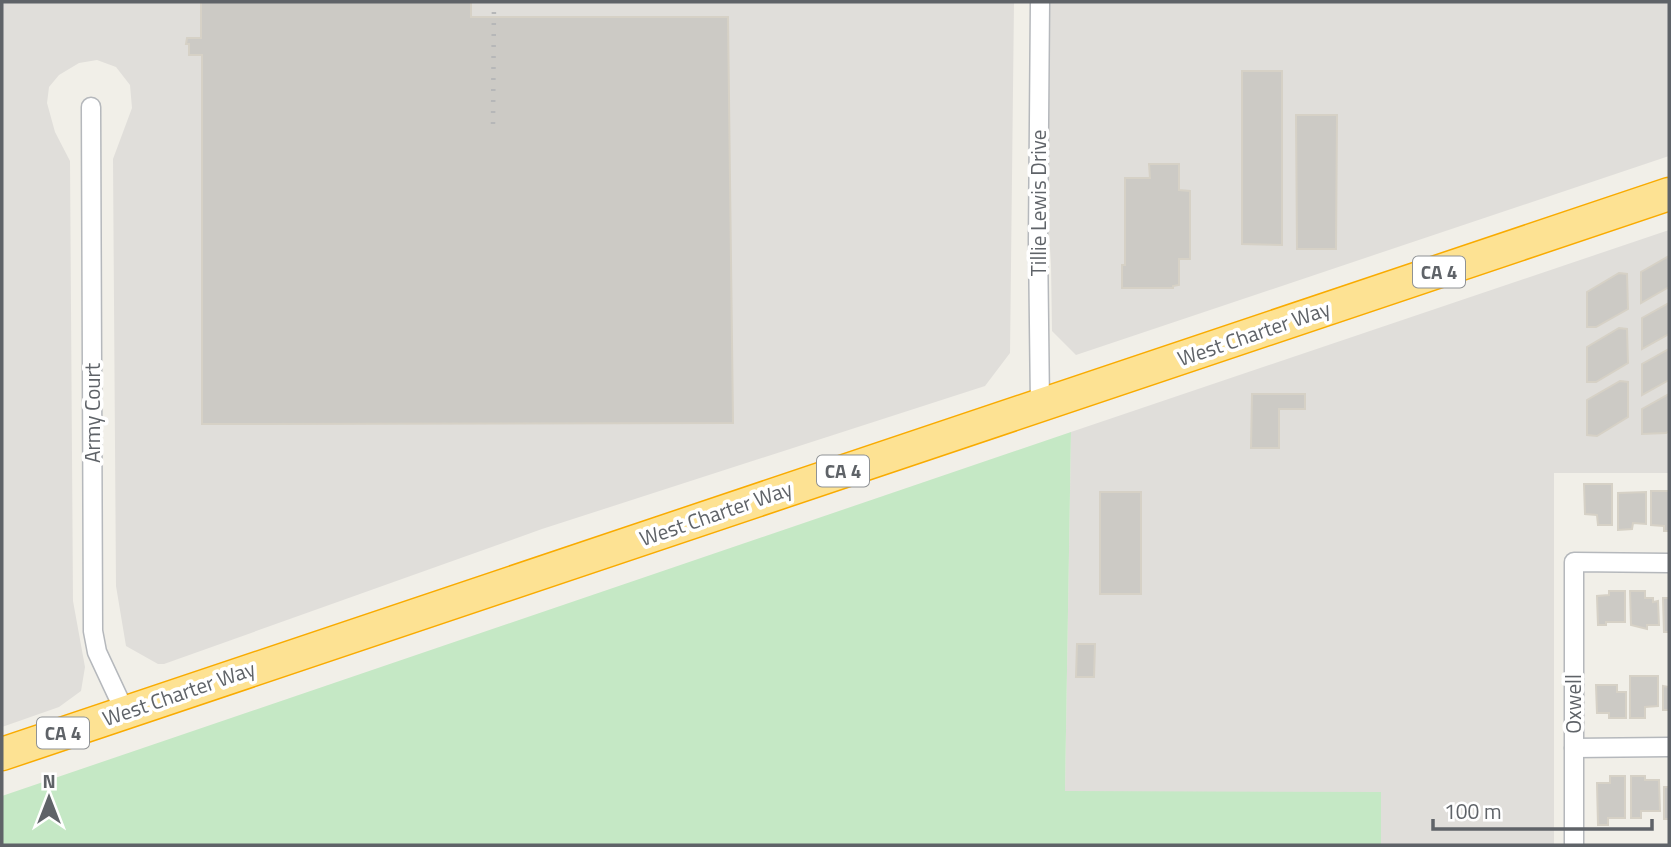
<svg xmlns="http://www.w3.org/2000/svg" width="1671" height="847" font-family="'Titillium Web',sans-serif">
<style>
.industrial{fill:#e0deda}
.green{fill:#c5e8c5}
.building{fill:#cccac5;stroke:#d6d1c6;stroke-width:2}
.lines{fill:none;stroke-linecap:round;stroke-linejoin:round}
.street-casing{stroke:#b5b8bc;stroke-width:21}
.highway-casing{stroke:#f9ab00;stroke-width:35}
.street{stroke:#fff;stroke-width:18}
.highway{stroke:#fde293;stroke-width:32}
.rail{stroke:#b6b7b8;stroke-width:4.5;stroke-dasharray:2 9;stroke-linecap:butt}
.labels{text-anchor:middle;stroke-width:7;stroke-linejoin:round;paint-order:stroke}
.shield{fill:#fff;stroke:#8f9295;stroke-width:2}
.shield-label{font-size:19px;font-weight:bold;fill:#5f6368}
.street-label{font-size:21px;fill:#5f6368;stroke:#fff}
</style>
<rect width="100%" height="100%" fill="#f1efe8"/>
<g class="industrial">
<polygon points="2,2 1014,2 1010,353 985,386 542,529 164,664 158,664 126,646 116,586 113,159 132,108 130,85 116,67 97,60 79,63 59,75 49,87 47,103 55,132 70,161 73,601 85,667 81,691 59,707 2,727"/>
<polygon points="1042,2 1669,2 1669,156 1076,355 1052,331 1051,265 1040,82"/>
<polygon points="1669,230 1669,473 1554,473 1554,845 1381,845 1065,791 1071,432"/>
</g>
<polygon class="green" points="1071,432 1065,791 1381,792 1381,845 2,845 2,796"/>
<g class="building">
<polygon points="201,2 471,2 471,17 728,17 733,423 202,424 202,55 189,55 189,44 186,44 187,38 201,38"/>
<polygon points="1242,71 1282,71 1282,245 1242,244"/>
<polygon points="1296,115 1337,115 1336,249 1297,249"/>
<polygon points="1149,164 1179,164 1179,190 1190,191 1190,259 1179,259 1179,285 1173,286 1173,288 1122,288 1122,265 1125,265 1125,178 1150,178"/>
<polygon points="1669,256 1669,287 1641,303 1641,272"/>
<polygon points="1619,273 1627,274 1628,309 1596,327 1587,327 1587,292"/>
<polygon points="1669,303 1669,334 1642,349 1642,318"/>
<polygon points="1619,328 1627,329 1628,363 1596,382 1587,382 1587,347"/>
<polygon points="1669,349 1669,380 1642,395 1642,364"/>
<polygon points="1620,381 1628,382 1628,417 1597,436 1587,435 1587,400"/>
<polygon points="1252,394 1305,394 1305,409 1279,409 1279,448 1251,448"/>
<polygon points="1669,394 1669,431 1666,433 1642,434 1642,409"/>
<polygon points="1584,484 1612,484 1612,525 1598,525 1597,515 1585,514"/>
<polygon points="1651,491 1669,491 1669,531 1664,531 1664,526 1651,525"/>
<rect x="1100" y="492" width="41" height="102"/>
<polygon points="1646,492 1646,524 1633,523 1632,529 1618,530 1618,493"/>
<polygon points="1609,591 1625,591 1625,622 1606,622 1606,625 1598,625 1597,596 1609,595"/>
<polygon points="1630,591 1645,591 1645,598 1653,598 1653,602 1658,601 1659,625 1647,625 1647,629 1631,625"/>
<polygon points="1663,598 1669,598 1669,632 1664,632"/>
<polygon points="1077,644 1095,644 1094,677 1076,677"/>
<polygon points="1630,676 1658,676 1658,706 1645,707 1645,718 1630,718"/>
<polygon points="1596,685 1617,685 1617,692 1626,692 1626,718 1609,718 1609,713 1597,713"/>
<polygon points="1663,686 1669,687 1669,710 1663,710"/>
<polygon points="1610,776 1625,776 1625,818 1608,818 1608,825 1598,825 1597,783 1610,783"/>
<polygon points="1631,776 1645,776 1645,780 1659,780 1660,811 1641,811 1641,818 1631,818"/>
<rect x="1664" y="787" width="5" height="32"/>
</g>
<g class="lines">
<g class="street-casing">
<g id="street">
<polyline points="1040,2 1038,241 1040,405"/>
<polyline points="91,107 93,631 97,652 125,712"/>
<polyline points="1574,748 1669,747"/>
<polyline points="1574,845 1574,562 1669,563"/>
</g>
</g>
<g class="highway-casing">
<polyline id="highway" points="2,754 1669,194"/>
</g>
<use href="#street" class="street"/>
<use href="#highway" class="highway"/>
<polyline class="rail" points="493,124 494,2"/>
</g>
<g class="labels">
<g class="shield">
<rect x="1413" y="256.5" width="52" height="31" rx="5"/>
<rect x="817" y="455.5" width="52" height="31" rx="5"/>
<rect x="37" y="717.5" width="52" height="31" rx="5"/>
</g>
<g class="shield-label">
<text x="1439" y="279">CA 4</text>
<text x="843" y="478">CA 4</text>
<text x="63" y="740">CA 4</text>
</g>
<g class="street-label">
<text transform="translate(1039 203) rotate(-90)" y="7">Tillie Lewis Drive</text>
<text transform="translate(1254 334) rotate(-19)" y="7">West Charter Way</text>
<text transform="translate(93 413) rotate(-90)" y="7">Army Court</text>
<text transform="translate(716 514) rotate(-19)" y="7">West Charter Way</text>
<text transform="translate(179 694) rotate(-19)" y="7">West Charter Way</text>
<text transform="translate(1574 704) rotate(-90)" y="7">Oxwell</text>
</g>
</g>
<rect width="1671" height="847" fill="none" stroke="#5f6368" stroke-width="7"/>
<g transform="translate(49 798)" stroke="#ffffff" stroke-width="5" paint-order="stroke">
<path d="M0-5L12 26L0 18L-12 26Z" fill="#5f6368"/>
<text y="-10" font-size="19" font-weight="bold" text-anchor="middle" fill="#5f6368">N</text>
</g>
<path d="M1433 819v10h219v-10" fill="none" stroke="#5f6368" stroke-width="3.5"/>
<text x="1444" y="819" font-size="21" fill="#5f6368" stroke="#ffffff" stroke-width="5" paint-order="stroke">100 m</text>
</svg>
